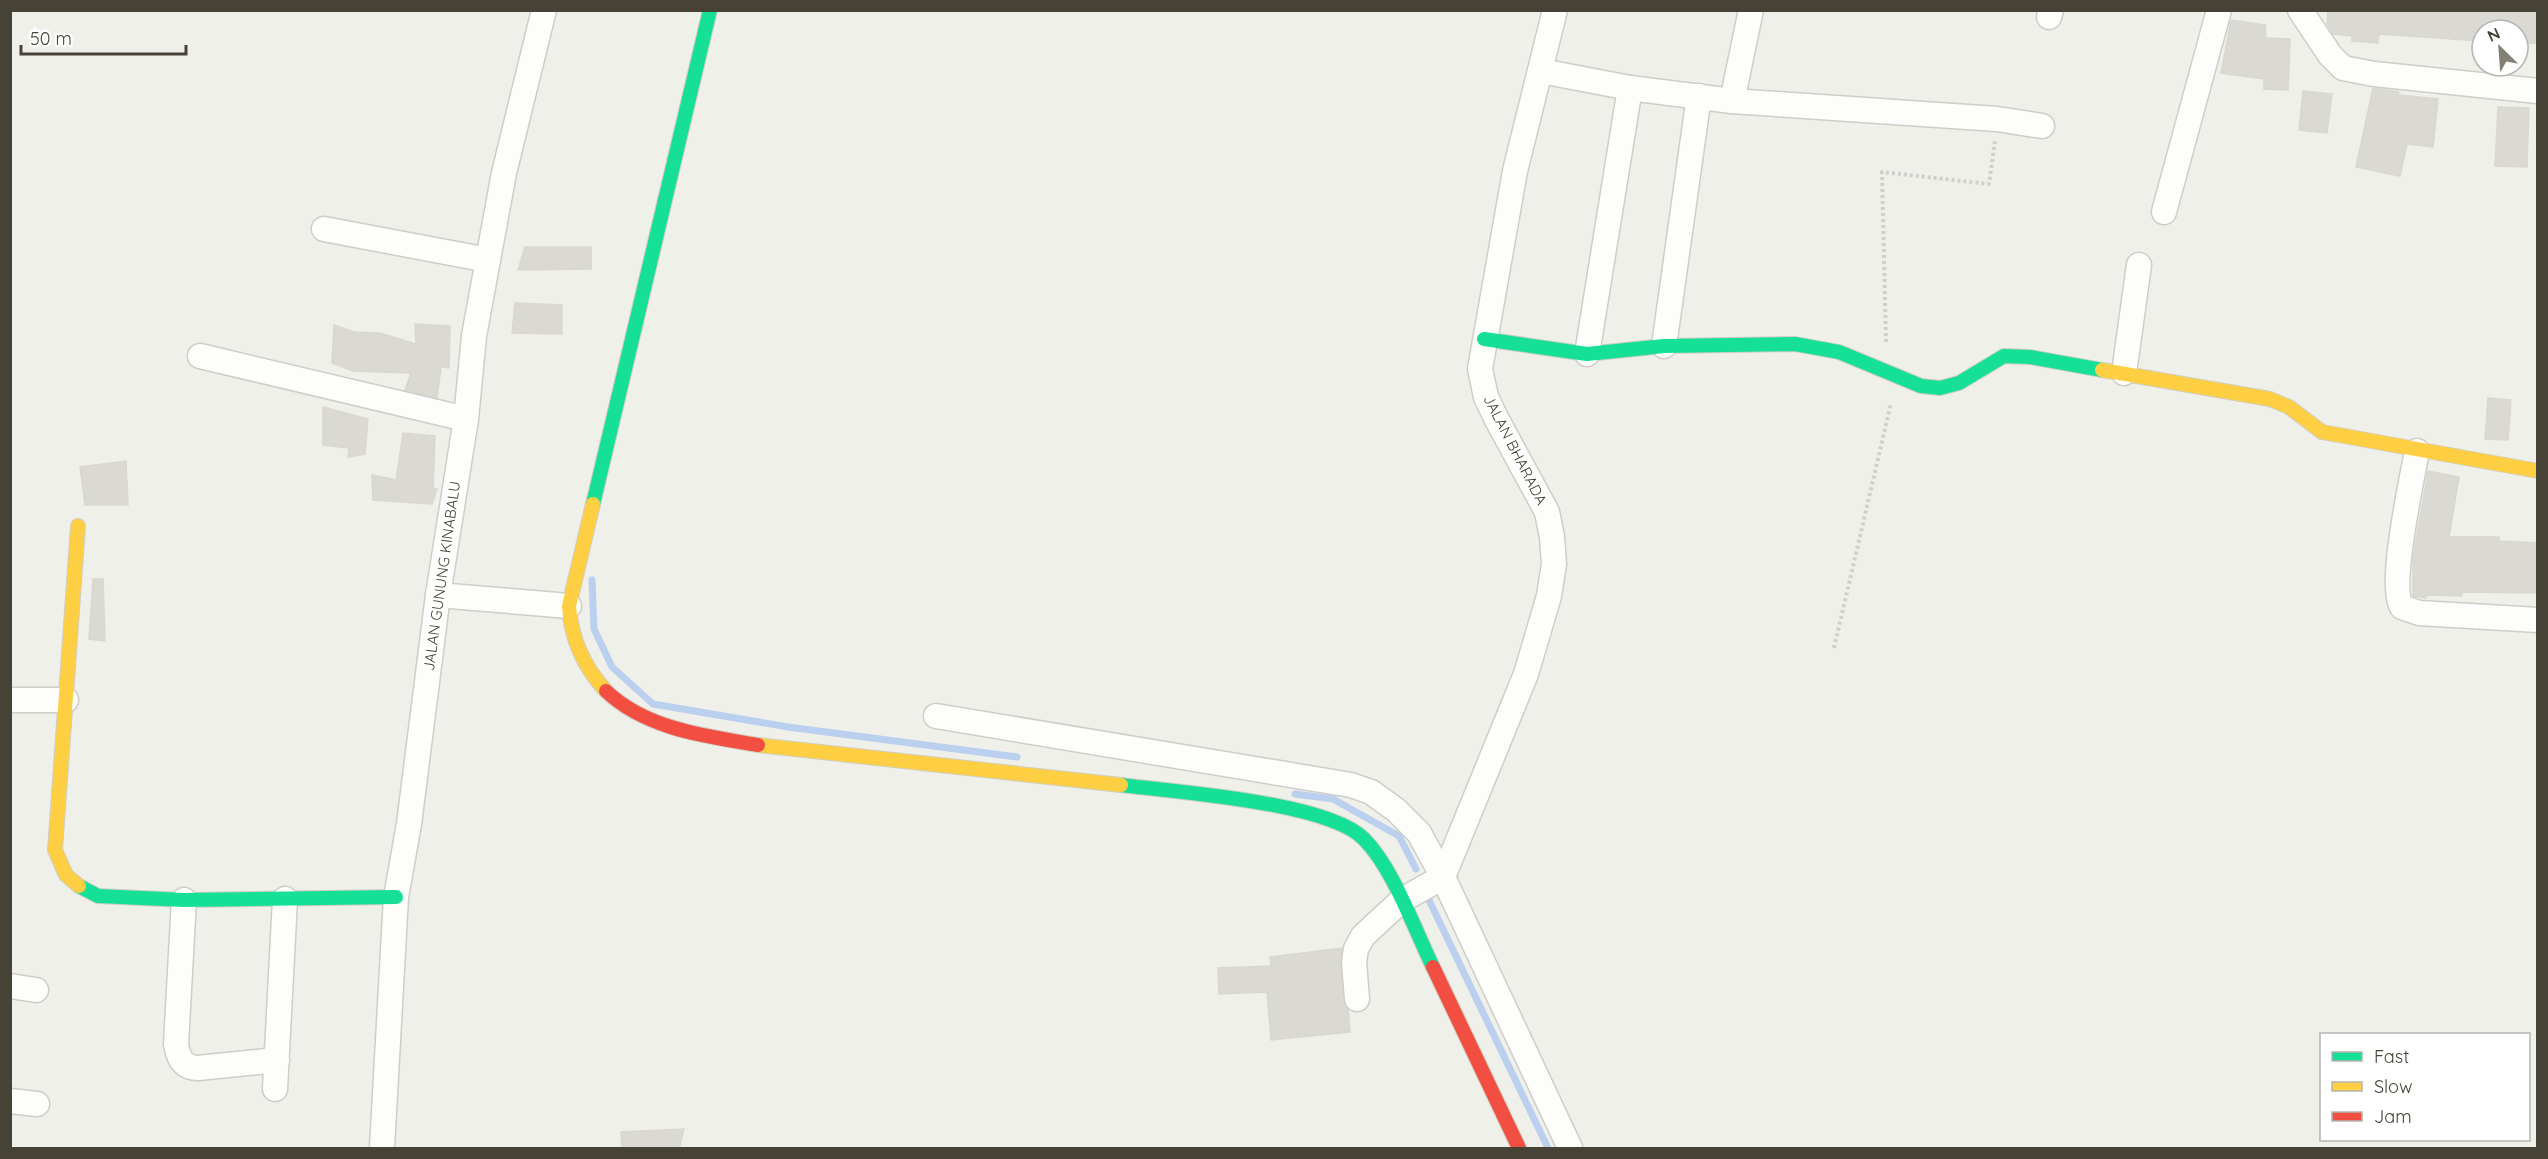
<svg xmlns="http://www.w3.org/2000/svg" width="2548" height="1159" font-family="Quicksand,sans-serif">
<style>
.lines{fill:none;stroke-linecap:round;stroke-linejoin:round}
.stream{stroke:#bbcfee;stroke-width:7}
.building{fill:#dad9d3;stroke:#d9d7d0;stroke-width:1.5}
.street-casing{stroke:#cecec8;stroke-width:27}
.fast-casing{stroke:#d0cec1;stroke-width:16}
.slow-casing{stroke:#d0cec1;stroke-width:16}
.jam-casing{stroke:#d0cec1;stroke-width:16}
.path{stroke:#d1cfcb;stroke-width:4;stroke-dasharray:3 3;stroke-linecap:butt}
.street{stroke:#fdfdfc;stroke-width:24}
.fast{stroke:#16e098;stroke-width:14}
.slow{stroke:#ffcf43;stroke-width:14}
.jam{stroke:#f24e42;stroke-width:14}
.labels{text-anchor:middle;stroke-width:4.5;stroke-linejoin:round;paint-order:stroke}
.street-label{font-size:15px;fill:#464336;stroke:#fff}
</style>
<rect width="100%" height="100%" fill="#f0f0ea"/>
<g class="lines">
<g class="stream">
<polyline points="592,580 594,629 612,667 653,704 788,727 1017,757"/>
<polyline points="1295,794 1333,799 1399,836 1416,869"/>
<polyline points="1428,898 1548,1148"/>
</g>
</g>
<g class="building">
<polygon points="2328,10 2538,10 2538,43 2518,44 2518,30 2482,30 2481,41 2379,34 2378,43 2352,41 2352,36 2333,34 2327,24"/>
<polygon points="2231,20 2265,25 2266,38 2290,39 2288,90 2264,89 2264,79 2221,73"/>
<polygon points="2373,88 2399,92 2398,95 2438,99 2433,147 2407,144 2400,176 2356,167"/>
<polygon points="2303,91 2332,94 2327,133 2299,130"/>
<polygon points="2498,107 2529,108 2527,167 2495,166"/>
<polygon points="525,247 591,247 591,269 518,270"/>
<polygon points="515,303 562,305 562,334 512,333"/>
<polygon points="415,324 450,326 449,368 441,367 437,398 405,390 411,373 353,371 332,363 334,325 354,332 380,333 416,344"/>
<polygon points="2488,398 2511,400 2508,440 2485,439"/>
<polygon points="323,407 368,419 365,454 348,457 349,448 323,445"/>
<polygon points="403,433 435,436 433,488 437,489 432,504 373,500 372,475 396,480"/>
<polygon points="126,461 128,505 85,505 80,467"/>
<polygon points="2428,471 2459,477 2449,537 2499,537 2499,541 2538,543 2538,593 2462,592 2462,596 2426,595 2426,598 2413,596 2413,558"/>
<polygon points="93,579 103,579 105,641 89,639"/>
<polygon points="1342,948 1340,963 1343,1000 1348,1009 1350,1032 1271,1040 1267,992 1219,994 1218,968 1271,966 1270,957"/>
<polygon points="684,1129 679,1149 622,1149 621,1132"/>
</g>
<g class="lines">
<g class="street-casing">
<g id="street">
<polyline points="2300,10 2330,55 2343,68 2374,74 2538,91"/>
<polyline points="2049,17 2051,10"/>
<polyline points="1541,71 1630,88 1732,101 1997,119 2042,126"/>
<polyline points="1732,101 1751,10"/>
<polyline points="2164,212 2219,10"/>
<polyline points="324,229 488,260"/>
<polyline points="1664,346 1699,96"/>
<polyline points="1587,354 1630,88"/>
<polyline points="200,356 466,419"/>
<polyline points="2124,373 2139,265"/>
<path d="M2417,451c-5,28 -29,136 -15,156l17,6 119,7"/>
<polyline points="438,595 569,606"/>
<polyline points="10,700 66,700"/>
<polyline points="936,716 1351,785 1371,792 1396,810 1419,833 1443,877 1570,1148"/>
<path d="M184,900l-8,144c2,13 7,24 22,24l79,-8"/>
<polyline points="10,986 36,990"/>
<polyline points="1357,999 1354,962 1356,949 1363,936 1402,900 1443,877 1526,674 1549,596 1554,564 1552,537 1547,512 1496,418 1486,397 1480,369 1515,171 1555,10"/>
<polyline points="275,1089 285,899"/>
<polyline points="10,1101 37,1104"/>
<polyline points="382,1148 396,897 409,824 438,595 466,419 474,336 504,173 544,10"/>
</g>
</g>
<g class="fast-casing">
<g id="fast">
<polyline points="1484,339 1587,354 1664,346 1795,344 1839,352 1921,386 1940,388 1959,383 2004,356 2030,357 2102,370"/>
<polyline points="593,504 710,10"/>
<path d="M1121,785c54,7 207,17 243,54 29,29 50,89 69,128"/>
<polyline points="79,886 98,896 184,900 396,897"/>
</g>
</g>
<g class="slow-casing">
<g id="slow">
<polyline points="2102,370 2270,399 2289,407 2322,432 2538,471"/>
<path d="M593,504l-24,102c2,33 14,60 37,85"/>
<polyline points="78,526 55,850 66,875 79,886"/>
<polyline points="758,745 1121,785"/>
</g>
</g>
<g class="jam-casing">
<g id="jam">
<path d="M606,691c40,38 99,45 152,54"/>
<polyline points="1433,967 1519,1148"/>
</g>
</g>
<g class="path">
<polyline points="2537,206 2538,206"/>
<polyline points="1886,342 1882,172 1989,184 1995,141"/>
<polyline points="1834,648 1891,403"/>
</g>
<use href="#street" class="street"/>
<use href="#fast" class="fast"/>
<use href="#slow" class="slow"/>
<use href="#jam" class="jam"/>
</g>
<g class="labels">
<g class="street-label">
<text transform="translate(1515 450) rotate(63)" y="5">JALAN BHARADA</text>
<text transform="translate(442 576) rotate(-82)" y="5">JALAN GUNUNG KINABALU</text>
</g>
</g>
<rect width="2548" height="1159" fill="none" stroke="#464336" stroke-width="24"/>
<rect x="2320" y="1033" width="210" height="108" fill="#ffffff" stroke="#b5b4af" stroke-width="1.5"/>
<rect x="2332" y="1052" width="30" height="9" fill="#16e098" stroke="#b5b4af" stroke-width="1.5"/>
<text x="2374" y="1063" font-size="18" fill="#464336">Fast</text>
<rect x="2332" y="1082" width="30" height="9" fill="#ffcf43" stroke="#b5b4af" stroke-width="1.5"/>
<text x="2374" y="1093" font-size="18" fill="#464336">Slow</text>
<rect x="2332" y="1112" width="30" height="9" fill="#f24e42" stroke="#b5b4af" stroke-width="1.5"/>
<text x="2374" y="1123" font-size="18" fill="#464336">Jam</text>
<g transform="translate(2500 48) rotate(335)"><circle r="28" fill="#ffffff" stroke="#b5b4af" stroke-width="1.5"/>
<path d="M0-4.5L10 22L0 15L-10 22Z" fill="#828075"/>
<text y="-9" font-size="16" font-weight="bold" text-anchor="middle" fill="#464336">N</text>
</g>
<path d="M21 45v9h165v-9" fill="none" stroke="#464336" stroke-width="3"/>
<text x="30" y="45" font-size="18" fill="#464336" stroke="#ffffff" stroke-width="4.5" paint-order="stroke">50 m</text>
</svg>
